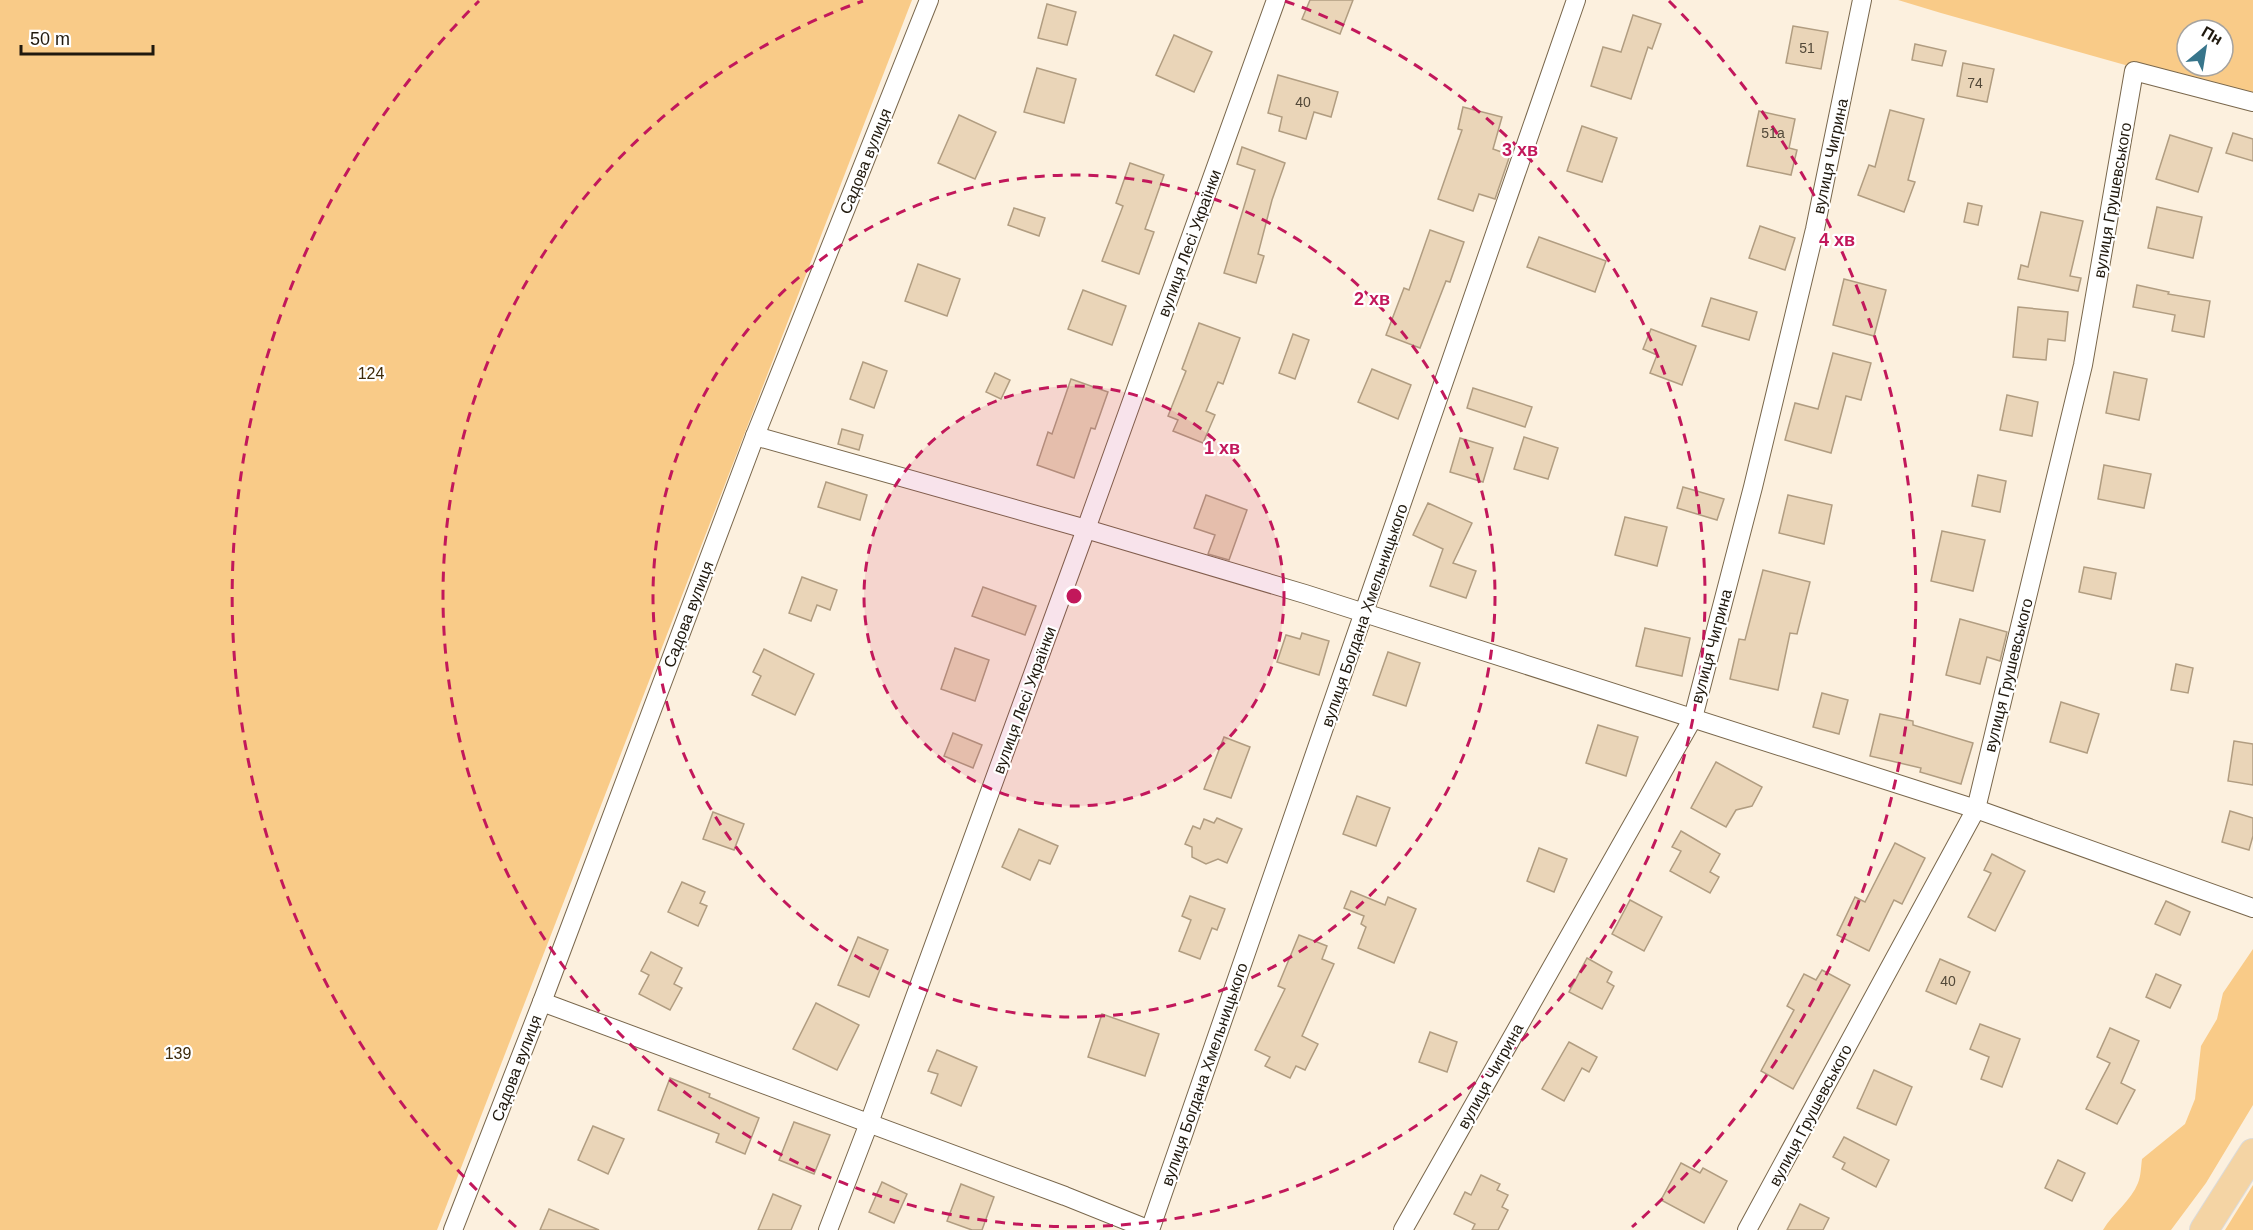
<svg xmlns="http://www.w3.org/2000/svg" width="2253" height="1230" font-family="Arial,sans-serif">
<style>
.green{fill:#f9cb88;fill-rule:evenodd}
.building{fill:#ead5b8;stroke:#b19d81;stroke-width:1.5}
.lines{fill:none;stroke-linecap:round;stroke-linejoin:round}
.minor-casing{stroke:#79674c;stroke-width:20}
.primary-casing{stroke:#dbdad8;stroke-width:30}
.minor{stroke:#fff;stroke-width:18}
.primary{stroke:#f4d4a4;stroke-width:28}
.ring{fill:none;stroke:#c2185b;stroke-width:3;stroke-dasharray:10 8}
.labels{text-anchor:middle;stroke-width:4.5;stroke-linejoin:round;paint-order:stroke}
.number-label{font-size:14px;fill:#524838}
.street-label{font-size:16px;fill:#20190e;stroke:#fff}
.park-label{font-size:16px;fill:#3f2b0b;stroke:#fff}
.centre{fill:#c2185b;stroke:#fff;stroke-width:3}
.ring-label{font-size:18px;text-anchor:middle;font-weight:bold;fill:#c2185b;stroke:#fff;stroke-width:4.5;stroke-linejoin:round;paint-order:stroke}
</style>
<rect width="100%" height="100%" fill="#fcf0de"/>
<g class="green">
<polygon points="0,0 912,0 437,1230 0,1230"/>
<path d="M1898,0h355v101l-312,-88zM2187,30h36v36h-36z"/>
<path d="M2253,949v156l-47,78 -35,47h-68c10,-17 28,-29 35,-47 3,-7 3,-17 4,-24l43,-35 10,-25 6,-53 16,-27 6,-26z"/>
<polygon points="2253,1185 2253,1230 2225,1230"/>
</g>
<g class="building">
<polygon points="1310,0 1353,0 1340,34 1302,19"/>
<polygon points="1047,4 1076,12 1067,45 1038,38"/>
<polygon points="1633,15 1661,24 1652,49 1648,47 1631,99 1591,86 1603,47 1621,52"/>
<polygon points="1793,26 1828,32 1821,69 1786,63"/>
<polygon points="1174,35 1212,52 1194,92 1156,75"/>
<polygon points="1915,44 1946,51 1942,66 1912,60"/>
<polygon points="1963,63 1994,69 1987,102 1957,96"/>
<polygon points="1037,68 1076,79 1064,123 1024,112"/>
<polygon points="1278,75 1338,92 1331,117 1314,112 1306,139 1279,131 1282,117 1268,113"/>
<polygon points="1463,107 1502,117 1493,149 1510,155 1495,199 1479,194 1473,211 1438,199 1462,130 1458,129"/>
<polygon points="1890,110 1924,119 1908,180 1915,182 1904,212 1858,195 1869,165 1875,167"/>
<polygon points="1759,111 1795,119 1789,148 1797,150 1791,175 1747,166"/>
<polygon points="959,115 996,132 975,179 938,163"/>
<polygon points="1582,126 1617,138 1602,182 1567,171"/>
<polygon points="2233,133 2253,139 2253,161 2226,153"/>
<polygon points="2170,135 2212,148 2198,192 2156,179"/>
<polygon points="1242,147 1285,163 1272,200 1258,254 1264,256 1256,283 1224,273 1255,170 1237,164"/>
<polygon points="1130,163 1164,175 1145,229 1154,232 1139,274 1102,261 1123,206 1116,203"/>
<polygon points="1968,203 1982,206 1978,225 1964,222"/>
<polygon points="2157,207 2202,217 2193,258 2148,248"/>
<polygon points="1014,208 1045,218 1039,236 1008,225"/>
<polygon points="2041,212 2083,221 2070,276 2081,278 2078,291 2018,279 2021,265 2028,267"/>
<polygon points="1760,226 1795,238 1785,270 1749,258"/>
<polygon points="1430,230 1464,242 1450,282 1446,281 1420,348 1386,335 1404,288 1409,290"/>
<polygon points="1539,237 1606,261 1595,292 1527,267"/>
<polygon points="918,264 960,279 947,316 905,301"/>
<polygon points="1844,279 1886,290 1874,336 1833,325"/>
<polygon points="2137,285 2169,292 2168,294 2210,301 2204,337 2172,331 2175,315 2133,307"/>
<polygon points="1083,290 1126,306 1112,345 1068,329"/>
<polygon points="1711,298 1757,312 1749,340 1702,326"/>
<polygon points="2018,307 2068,312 2065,341 2048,339 2046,360 2013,357"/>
<polygon points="1199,323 1240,338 1223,384 1218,382 1206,411 1215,415 1203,443 1173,431 1178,420 1168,416 1186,371 1182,369"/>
<polygon points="1651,329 1696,346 1682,385 1650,373 1657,355 1643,349"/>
<polygon points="1293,334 1309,340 1295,379 1279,373"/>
<polygon points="1833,353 1871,363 1861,400 1846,396 1831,453 1785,440 1795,403 1818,409"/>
<polygon points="863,362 887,371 874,408 850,399"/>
<polygon points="1372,369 1411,385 1398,419 1358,402"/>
<polygon points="2114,372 2147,379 2139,420 2106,413"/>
<polygon points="995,373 1010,380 1001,399 986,392"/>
<polygon points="1071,379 1108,392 1095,429 1091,428 1074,478 1037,465 1048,432 1052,434"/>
<polygon points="1473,388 1532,407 1525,427 1467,408"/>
<polygon points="2007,395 2038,402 2032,436 2000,430"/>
<polygon points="842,429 863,435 859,450 838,444"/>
<polygon points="1524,437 1558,448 1548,479 1514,469"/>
<polygon points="1460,438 1493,448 1483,482 1450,472"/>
<polygon points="2104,465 2151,474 2144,508 2098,499"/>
<polygon points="1978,475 2006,481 2000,512 1972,506"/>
<polygon points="826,482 867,495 860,520 818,507"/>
<polygon points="1683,487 1724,499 1717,520 1677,508"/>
<polygon points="1206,495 1247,510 1229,560 1208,554 1215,535 1194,528"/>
<polygon points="1788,495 1832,505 1824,544 1779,533"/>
<polygon points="1428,503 1472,523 1453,563 1476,571 1466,598 1430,586 1443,549 1413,535"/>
<polygon points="1625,517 1667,527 1657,566 1615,555"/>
<polygon points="1942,531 1985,540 1973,591 1931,581"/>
<polygon points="2084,567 2116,573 2111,599 2079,592"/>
<polygon points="1763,570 1810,582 1797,634 1790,633 1778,690 1730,679 1739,639 1745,640"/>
<polygon points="802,577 837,590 830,610 817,605 811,621 789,613"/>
<polygon points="983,587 1036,606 1025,635 972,616"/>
<polygon points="1960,619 2007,632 2000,661 1987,657 1980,684 1946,675"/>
<polygon points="1645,628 1690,638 1682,676 1636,666"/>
<polygon points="1302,633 1329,641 1319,675 1277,662 1286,635 1300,639"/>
<polygon points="955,648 989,660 975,701 941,689"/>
<polygon points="764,649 814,674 795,715 752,695 761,676 753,672"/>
<polygon points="1388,652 1420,663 1406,706 1373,695"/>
<polygon points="2176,664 2193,668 2188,693 2171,690"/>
<polygon points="1822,693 1848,700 1839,734 1813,727"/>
<polygon points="2061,702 2099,714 2087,753 2050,742"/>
<polygon points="1880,714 1913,721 1913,725 1973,743 1961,784 1920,772 1921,768 1870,756"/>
<polygon points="1598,725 1638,737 1626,776 1586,763"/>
<polygon points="953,733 982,745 973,768 944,756"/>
<polygon points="1224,737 1250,747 1231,798 1204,789"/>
<polygon points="2234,741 2253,744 2253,785 2228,781"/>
<polygon points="1716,762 1762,787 1752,806 1736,810 1726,827 1691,808"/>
<polygon points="1357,796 1390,808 1376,846 1343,834"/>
<polygon points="2230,811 2253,818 2253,836 2249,850 2222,842"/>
<polygon points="713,812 744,824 734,850 703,839"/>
<polygon points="1217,818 1242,829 1227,863 1218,859 1206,864 1192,857 1192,847 1185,844 1193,826 1200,829 1204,819 1214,823"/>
<polygon points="1019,829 1058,846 1050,864 1039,860 1030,880 1002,867"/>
<polygon points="1681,831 1720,854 1710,872 1719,877 1710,893 1670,871 1681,851 1672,847"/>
<polygon points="1895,843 1925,858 1902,904 1894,900 1869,951 1837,935 1855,897 1865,902"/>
<polygon points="1539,848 1567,859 1554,892 1527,881"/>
<polygon points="1992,854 2025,871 1995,931 1968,917 1991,873 1984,870"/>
<polygon points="682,882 705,892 700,903 707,906 698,926 668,912"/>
<polygon points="1351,891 1385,905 1388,897 1416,909 1394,963 1358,948 1366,927 1361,924 1364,916 1344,908"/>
<polygon points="1190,896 1225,909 1217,930 1212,928 1200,959 1179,951 1191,920 1182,916"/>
<polygon points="1630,900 1662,917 1644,951 1612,934"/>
<polygon points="2166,901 2190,912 2180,935 2155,924"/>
<polygon points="1299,935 1327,946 1322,959 1334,964 1302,1036 1318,1044 1305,1070 1296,1066 1290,1078 1265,1066 1270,1057 1255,1050 1285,989 1278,986"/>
<polygon points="858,937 888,950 869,997 838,985"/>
<polygon points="651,952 682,968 674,984 682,988 670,1010 639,994 649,975 641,971"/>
<polygon points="1587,958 1612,972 1607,982 1614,986 1602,1009 1569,992"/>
<polygon points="1940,959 1970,972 1956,1004 1926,991"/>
<polygon points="1822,970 1850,985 1793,1089 1761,1071 1794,1010 1787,1006 1804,974 1816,980"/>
<polygon points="2156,974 2181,985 2170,1008 2146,997"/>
<polygon points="816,1003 859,1025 837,1070 793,1049"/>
<polygon points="1102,1014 1159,1034 1145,1076 1088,1057"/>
<polygon points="1980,1024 2020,1039 2002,1087 1981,1079 1989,1057 1970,1049"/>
<polygon points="2110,1028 2139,1041 2121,1083 2135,1090 2117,1124 2086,1109 2110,1063 2097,1057"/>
<polygon points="1430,1032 1457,1042 1447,1072 1419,1062"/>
<polygon points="1569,1042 1597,1057 1589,1072 1582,1068 1564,1101 1542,1089"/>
<polygon points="937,1050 977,1067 961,1106 931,1093 938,1074 928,1071"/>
<polygon points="1874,1070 1912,1087 1896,1125 1857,1108"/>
<polygon points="670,1078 710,1094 709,1097 759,1118 745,1154 716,1142 719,1134 658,1110"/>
<polygon points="794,1122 830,1135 814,1174 779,1160"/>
<polygon points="593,1126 624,1139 608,1174 578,1160"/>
<polygon points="1844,1137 1889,1160 1876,1187 1842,1169 1845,1163 1833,1157"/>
<polygon points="2058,1160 2085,1173 2072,1201 2045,1188"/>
<polygon points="1681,1163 1700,1173 1703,1168 1727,1181 1704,1223 1661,1200"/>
<polygon points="1481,1175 1500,1184 1497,1190 1508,1195 1502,1207 1508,1210 1498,1230 1472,1230 1475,1224 1454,1214 1465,1192 1471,1195"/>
<polygon points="882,1182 907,1194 894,1223 869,1212"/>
<polygon points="961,1184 994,1197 982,1230 972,1230 947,1221"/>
<polygon points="773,1194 801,1206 791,1230 758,1230"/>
<polygon points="1800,1204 1829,1218 1823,1230 1787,1230"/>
<polygon points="549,1209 599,1230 540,1230"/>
</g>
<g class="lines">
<g class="minor-casing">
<g id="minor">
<polyline points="755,436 1086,529 1305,594 1976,809 2253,908"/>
<polyline points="542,1002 1065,1196 1150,1230"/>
<polyline points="453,1230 542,1002 755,436 929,0"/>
<polyline points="828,1230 869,1123 1086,529 1276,0"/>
<polyline points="1150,1230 1576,0"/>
<polyline points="1403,1230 1693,718 1753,487 1815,229 1862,0"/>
<polyline points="1747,1230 1976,809 2083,365 2134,71 2253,102"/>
</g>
</g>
<g class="primary-casing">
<polyline id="primary" points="2204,1230 2253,1153"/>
</g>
<use href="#minor" class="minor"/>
<use href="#primary" class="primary"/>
</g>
<circle cx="1074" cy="596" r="210" fill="#c2185b" fill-opacity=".12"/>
<g class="ring">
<circle cx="1074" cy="596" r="210"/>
<circle cx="1074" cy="596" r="421"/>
<path d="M1285 1A631 631 0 1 1 863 1"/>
<path d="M516 1227A842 842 0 0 1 479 1M1669 1A842 842 0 0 1 1632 1227"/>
</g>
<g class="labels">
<g class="number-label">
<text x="1807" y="53">51</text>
<text x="1975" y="88">74</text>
<text x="1303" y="107">40</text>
<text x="1773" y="138">51а</text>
<text x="1948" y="986">40</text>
</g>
<g class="street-label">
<text transform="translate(1830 156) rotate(-78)" y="6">вулиця Чигрина</text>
<text transform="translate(865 161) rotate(-68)" y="6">Садова вулиця</text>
<text transform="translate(2112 200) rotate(-80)" y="6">вулиця Грушевського</text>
<text transform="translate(1189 243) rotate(-70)" y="6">вулиця Лесі Українки</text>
<text transform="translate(688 614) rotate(-69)" y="6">Садова вулиця</text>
<text transform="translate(1364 615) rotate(-71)" y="6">вулиця Богдана Хмельницького</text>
<text transform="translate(1711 646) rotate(-75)" y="6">вулиця Чигрина</text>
<text transform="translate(2008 675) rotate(-76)" y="6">вулиця Грушевського</text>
<text transform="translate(1024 700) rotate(-70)" y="6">вулиця Лесі Українки</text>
<text transform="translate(516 1068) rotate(-69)" y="6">Садова вулиця</text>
<text transform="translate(1204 1074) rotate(-71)" y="6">вулиця Богдана Хмельницького</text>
<text transform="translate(1490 1076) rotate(-61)" y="6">вулиця Чигрина</text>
<text transform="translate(1810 1115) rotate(-62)" y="6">вулиця Грушевського</text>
</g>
<g class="park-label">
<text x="371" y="379">124</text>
<text x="178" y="1059">139</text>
</g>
</g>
<circle cx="1074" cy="596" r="9" class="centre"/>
<g class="ring-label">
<text x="1520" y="156">3 хв</text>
<text x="1837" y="246">4 хв</text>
<text x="1372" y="305">2 хв</text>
<text x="1222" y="454">1 хв</text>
</g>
<g transform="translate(2205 48) rotate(30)"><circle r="28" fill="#ffffff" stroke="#a6a39f" stroke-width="1.5"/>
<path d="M0-4.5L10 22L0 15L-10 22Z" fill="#37758b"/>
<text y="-9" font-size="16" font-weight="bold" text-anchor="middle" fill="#20190e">Пн</text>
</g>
<path d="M21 45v9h132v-9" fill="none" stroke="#20190e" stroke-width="3"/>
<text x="30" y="45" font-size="18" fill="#20190e" stroke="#ffffff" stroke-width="4.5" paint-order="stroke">50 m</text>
</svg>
